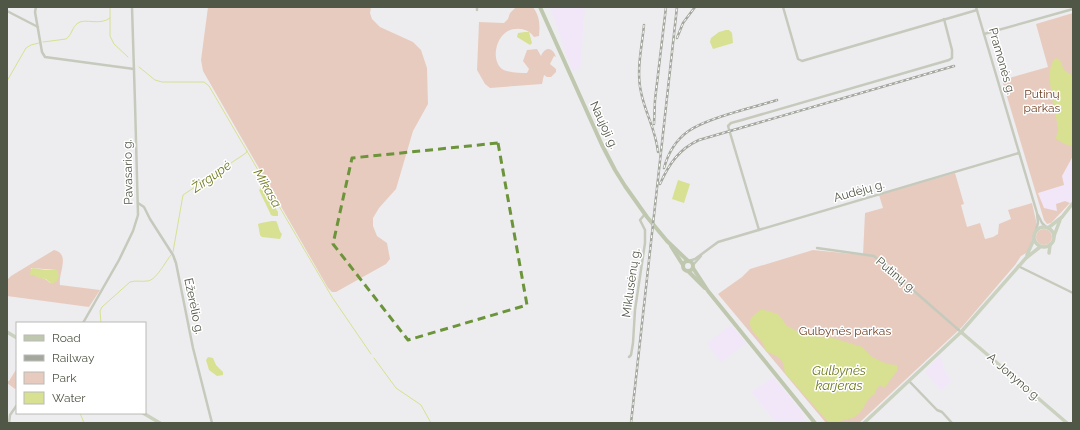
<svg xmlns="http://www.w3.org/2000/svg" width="1080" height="430" font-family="Raleway,sans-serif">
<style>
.commercial{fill:#f1e7f9}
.green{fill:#e8cbbf;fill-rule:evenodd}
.water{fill:#d8e092}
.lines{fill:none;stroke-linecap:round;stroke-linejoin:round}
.stream{stroke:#d8e092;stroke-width:1}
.street{stroke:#c5cabc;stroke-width:2.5}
.secondary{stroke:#cad1bf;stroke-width:3.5}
.primary{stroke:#bfc8af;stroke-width:4}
.rail-casing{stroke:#a3a79e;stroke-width:2.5}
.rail{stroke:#fff;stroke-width:1;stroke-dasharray:3;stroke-linecap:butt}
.marked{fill:none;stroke:#6c943a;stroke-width:3;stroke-dasharray:8 5;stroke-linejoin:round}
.labels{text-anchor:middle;stroke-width:3;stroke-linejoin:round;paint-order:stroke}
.street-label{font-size:12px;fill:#515747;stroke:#fff}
.park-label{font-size:12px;fill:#6f3f22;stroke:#fff}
.water-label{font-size:13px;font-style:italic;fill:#707a1b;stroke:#fff}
</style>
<rect width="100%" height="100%" fill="#ededef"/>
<g class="commercial">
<polygon points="550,7 585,7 580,69 572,71"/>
<polygon points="1073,156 1073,198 1070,203 1065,201 1057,211 1043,208 1038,192 1042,192 1062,176"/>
<polygon points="729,326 732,326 746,343 721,362 707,344"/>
<polygon points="940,355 945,371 951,381 942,391 925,372"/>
<polygon points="772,378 775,379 801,411 807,423 776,423 751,392"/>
</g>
<g class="green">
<polygon points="208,7 371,7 370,13 372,19 380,27 413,42 421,50 427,68 428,104 413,131 396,189 379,208 373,218 373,226 377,236 387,243 390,259 386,264 336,292 332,292 328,288 203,71 201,60"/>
<path d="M516,7h17c7,10 7,18 6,29l-5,1c-6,-10 -22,-11 -30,-3 -9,8 -12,27 -2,35 7,4 18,4 25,4l2,-4 -6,-8 4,-11 10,-1 4,7c4,-10 12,-9 15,1l-2,-1 -4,8 6,5v3l-5,5h-4l-3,-2 -2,9 -52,4 -5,-4 -8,-14 2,-48 25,1 4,-4 2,-6z"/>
<polygon points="1073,13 1073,156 1062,176 1064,185 1038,193 1044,208 1057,211 1056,204 1065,201 1070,203 1051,223 1047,224 1044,220 1002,80 1048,67 1036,24"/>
<polygon points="955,173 964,204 961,205 967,227 980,223 985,239 993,237 998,234 999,224 1011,219 1008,210 1032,203 1037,225 1028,252 1021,256 1015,265 962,327 859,423 826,423 718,294 742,277 750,269 813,250 863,255 865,213 883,208 879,195"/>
<circle cx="1044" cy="237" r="8"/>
<path d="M54,250c17,4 4,23 6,35l40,5 -11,17 -82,-11v-16l4,-4zM31,268l26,2 -7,13c-4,-5 -10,-5 -15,-8h-4z"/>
<polygon points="17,368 17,388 15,389 7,383 7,381 9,381"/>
</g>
<g class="water">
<polygon points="726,30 729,30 732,33 733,43 713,49 710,42 711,38 719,32"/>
<polygon points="525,32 529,32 532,43 530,45 517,37 518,33"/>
<path d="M1056,58l4,2 4,10 9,6v70c-7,0 -11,-4 -17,-7 0,-4 3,-8 2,-12 -2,-14 -16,-60 -2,-69z"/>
<polygon points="678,180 690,184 684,203 672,199"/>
<polygon points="261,188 264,190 278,212 278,216 273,216 271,215 259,190"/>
<path d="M272,221h4c3,4 2,9 6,13l-2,5 -18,-2 -2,-2 -2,-11 3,-1z"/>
<polygon points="33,268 46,270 57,270 59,276 57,281 52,284 46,279 38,278 35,275 30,275 31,269"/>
<path d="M760,310h4l14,4 9,12 16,8 30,4 29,9 10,10 15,7 10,1v6l-12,16 -1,1 -3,-3 -2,1 -4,5v3c-9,3 -10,16 -19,22 -5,4 -13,2 -18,7h-9l-44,-50c-2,-16 -5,-15 -19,-22 -1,-3 -2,-6 -4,-9 -5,-6 -17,-16 -10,-25 2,-2 6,-5 8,-7z"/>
<polygon points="208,357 213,358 216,365 223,372 223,375 217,376 209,370 206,360"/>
</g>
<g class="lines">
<g class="stream">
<polyline points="110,7 110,36 114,44 128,57"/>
<path d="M43,42l23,-3c6,-4 6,-12 12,-16 7,-5 22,3 32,-5"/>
<polyline points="139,67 155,80 162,82 204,82 209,86 332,297 371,354"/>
<polyline points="7,81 26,48 31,45 39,43"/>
<polyline points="173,252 183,195 246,153 247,151"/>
<path d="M101,323l-1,-12 2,-4 28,-25c6,-2 11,0 17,-1 9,0 18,-19 24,-26"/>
<polyline points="374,358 396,388 421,405 431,423"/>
<polyline points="80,413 84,423"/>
</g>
<g class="street">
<polyline points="36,7 35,12 42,52 45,57 134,69"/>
<polyline points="783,7 798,59 802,61 977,10"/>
<polyline points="976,7 1037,213 1038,223 1036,230"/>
<polyline points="477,10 477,7"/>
<polyline points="7,11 38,27"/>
<polyline points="984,34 1073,9"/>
<polyline points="138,203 144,207 150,219 173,255 176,263 193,348 212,423"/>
<polyline points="1038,215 1042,223 1046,227"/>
<polyline points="759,230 728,126 731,123 742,120 949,60 952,58 952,50 944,19"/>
<polyline points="817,248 874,256 961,332"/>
<polyline points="689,261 695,259 718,242 1019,153"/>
<polyline points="693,265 701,256"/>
<polyline points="1018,266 1073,293"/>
<polyline points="83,323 119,260 133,231 138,215 135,103 132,7"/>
<polyline points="629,357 631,355 633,343 635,310 645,243 645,230 640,220 645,214"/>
<polyline points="909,381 937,410 942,412 952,423"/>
<polyline points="9,423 10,415 17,405"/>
</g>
<g class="secondary">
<circle cx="1044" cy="237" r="10"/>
<polyline points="1048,228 1062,217 1073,203"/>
<polyline points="1054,236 1060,220"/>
<polyline points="1049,253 1050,245"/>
<polyline points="1027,255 1034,239"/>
<polyline points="7,332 17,338"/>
<polyline points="961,332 1067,423"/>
<polyline points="143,413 160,423"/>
<polyline points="864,423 961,332 1026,258 1040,247"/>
</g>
<g class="primary">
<polyline points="540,7 602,145 615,170 625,186 647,217 667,241 688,261"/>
<polyline points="671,246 683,265"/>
<circle cx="688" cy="266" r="5"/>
<polyline points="693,268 708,291 815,423"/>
<polyline points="688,271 705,288"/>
</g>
<g class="rail-casing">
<g id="rail">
<path d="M644,25c-2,22 -8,45 -3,67 4,21 15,38 17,60"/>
<polyline points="677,38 683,23 695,7"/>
<polyline points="654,124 655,100 666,7"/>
<path d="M664,168c10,-36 33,-44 65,-54 16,-5 32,-9 48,-14"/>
<path d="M660,184c9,-20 19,-35 39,-44l255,-74"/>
<polyline points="631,423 677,7"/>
</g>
</g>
<use href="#rail" class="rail"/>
</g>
<path class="marked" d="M498,143l29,162 -119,35 -75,-96 19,-86z"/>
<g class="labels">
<g class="street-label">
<text transform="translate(1002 61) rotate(74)" y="4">Pramonės g.</text>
<text transform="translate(604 125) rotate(65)" y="4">Naujoji g.</text>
<text transform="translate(128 172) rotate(-91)" y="4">Pavasario g.</text>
<text transform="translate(859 191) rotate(-16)" y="4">Audėjų g.</text>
<text transform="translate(896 275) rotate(40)" y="4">Putinų g.</text>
<text transform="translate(631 283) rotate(-82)" y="4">Miklusėnų g.</text>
<text transform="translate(194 306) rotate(78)" y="4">Ežerėlio g.</text>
<text transform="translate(1014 377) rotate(41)" y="4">A. Jonyno g.</text>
</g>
<g class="park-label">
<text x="1042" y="98">Putinų<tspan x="1042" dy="14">parkas</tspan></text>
<text x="845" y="335">Gulbynės parkas</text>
</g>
<g class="water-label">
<text transform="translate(211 176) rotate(-35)" y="5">Žirgupė</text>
<text transform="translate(268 188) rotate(60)" y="5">Mikasa</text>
<text x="839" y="375">Gulbynės<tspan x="839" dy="15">karjeras</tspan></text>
</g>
</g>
<rect width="1080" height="430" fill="none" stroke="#515747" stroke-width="16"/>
<rect x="16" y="322" width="130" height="92" fill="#ffffff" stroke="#b9bcb5"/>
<rect x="24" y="335" width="20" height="6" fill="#bfc8af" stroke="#b9bcb5"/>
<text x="52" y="342" font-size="12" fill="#515747">Road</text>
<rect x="24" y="355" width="20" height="6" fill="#a3a79e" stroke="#b9bcb5"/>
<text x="52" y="362" font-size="12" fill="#515747">Railway</text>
<rect x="24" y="372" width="20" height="12" fill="#e8cbbf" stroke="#b9bcb5"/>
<text x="52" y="382" font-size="12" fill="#515747">Park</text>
<rect x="24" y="392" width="20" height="12" fill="#d8e092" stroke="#b9bcb5"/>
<text x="52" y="402" font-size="12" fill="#515747">Water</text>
</svg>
